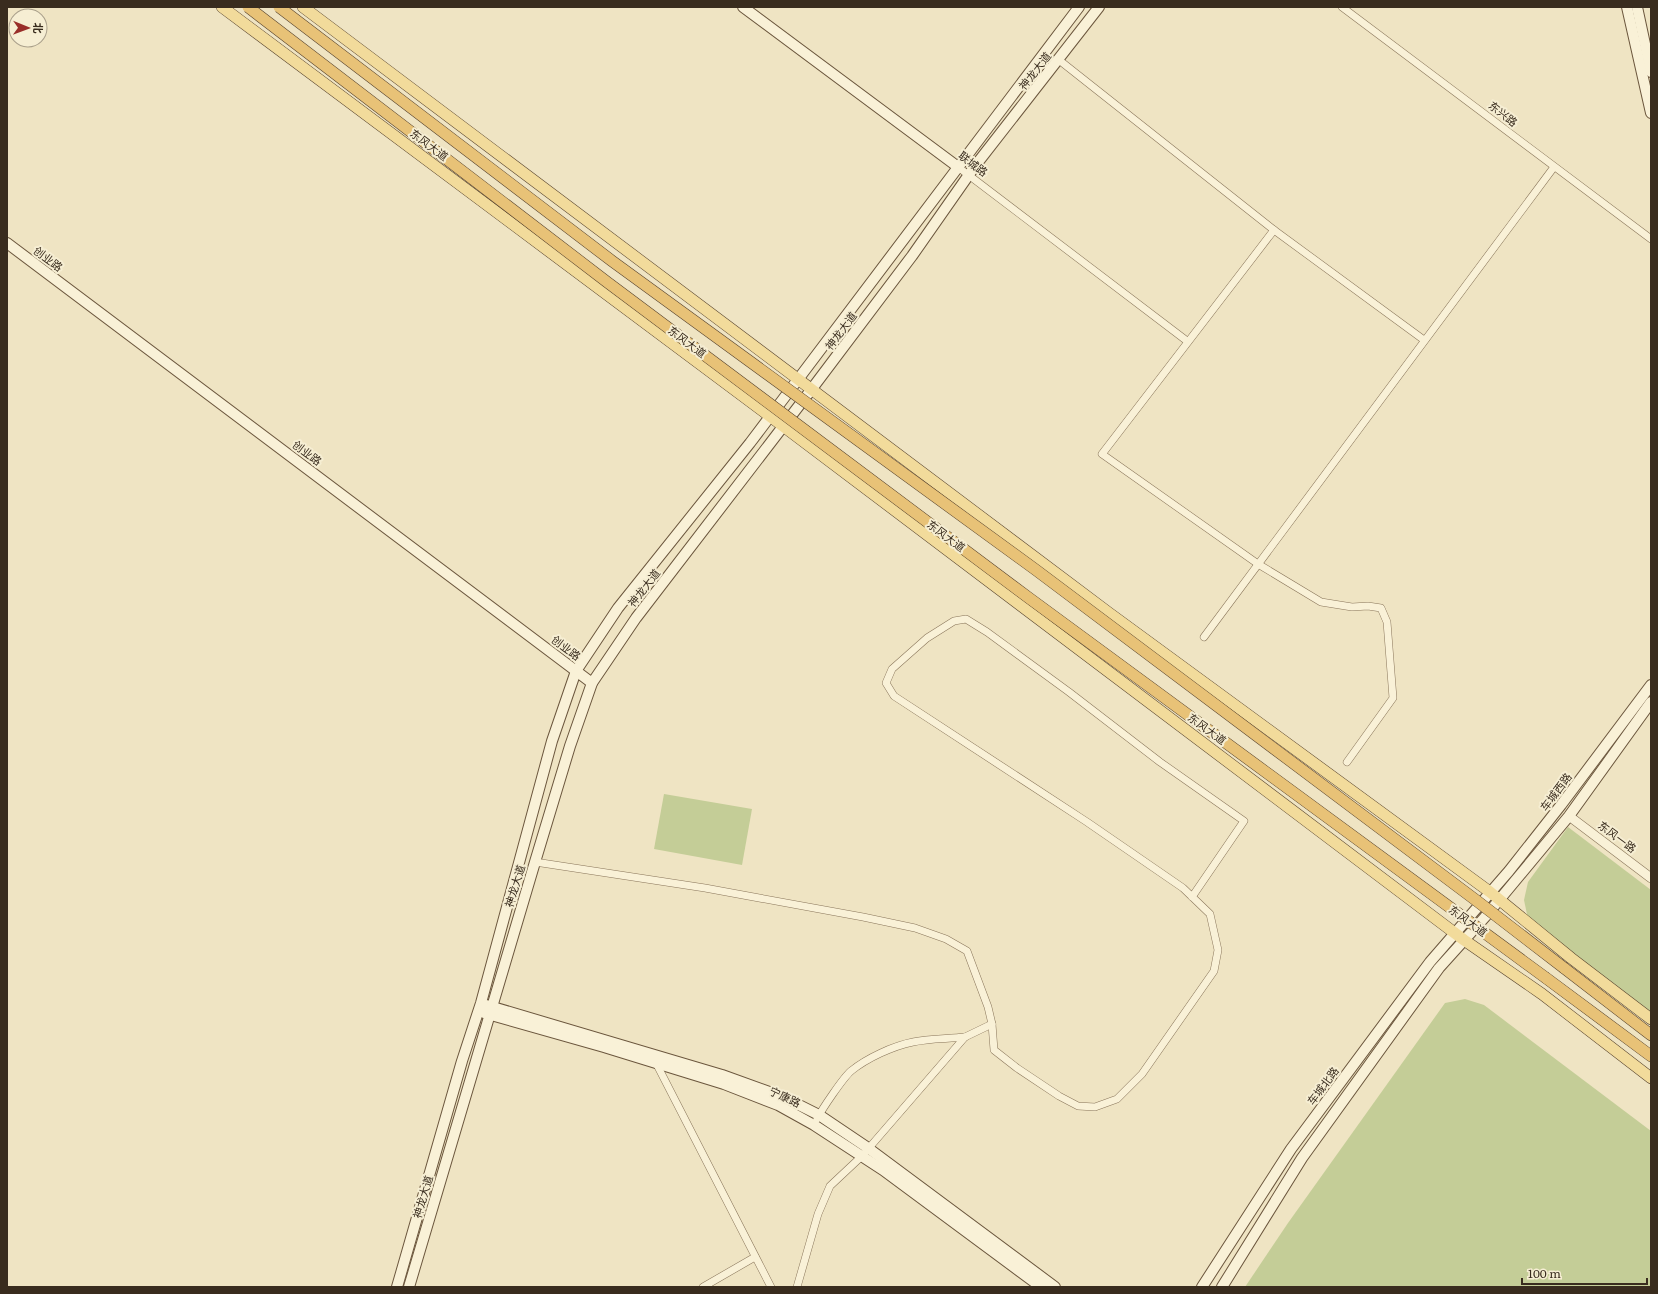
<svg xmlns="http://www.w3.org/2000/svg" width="1658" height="1294" font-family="Literata,'Noto Sans SC',serif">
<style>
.green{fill:#c4cd97}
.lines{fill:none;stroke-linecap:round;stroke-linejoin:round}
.minor-casing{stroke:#89755a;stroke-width:8}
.tertiary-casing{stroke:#89755a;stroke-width:10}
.secondary-casing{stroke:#6b563d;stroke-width:12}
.primary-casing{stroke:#57432e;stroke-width:12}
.trunk-casing{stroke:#57432e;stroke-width:12}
.minor{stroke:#f9f1d7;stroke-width:7}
.tertiary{stroke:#f9f1d7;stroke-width:9}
.secondary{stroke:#f9f1d7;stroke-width:10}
.primary{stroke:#f2db9b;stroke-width:11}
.trunk{stroke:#e8c277;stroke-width:11}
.trunk-bridge-casing{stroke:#57432e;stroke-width:12;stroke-linecap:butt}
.trunk-bridge{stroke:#e8c277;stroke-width:11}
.labels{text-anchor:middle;stroke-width:4;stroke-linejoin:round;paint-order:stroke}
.street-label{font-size:11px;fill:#392c1e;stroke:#f6eed3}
</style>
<rect width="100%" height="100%" fill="#efe4c3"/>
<g class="green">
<polygon points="664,794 752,809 742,865 654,849"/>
<polygon points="1568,827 1651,890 1651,1018 1528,919 1524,900 1528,882"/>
<polygon points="1465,999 1484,1005 1651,1131 1651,1287 1245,1287 1288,1223 1445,1003"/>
</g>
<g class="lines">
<g class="minor-casing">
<g id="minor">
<polyline points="1342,7 1651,239"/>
<polyline points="1059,60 1274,230 1424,340"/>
<polyline points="958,167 1187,341"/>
<polyline points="1274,230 1102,454 1258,564 1321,602 1352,607 1368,606 1381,608 1387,622 1393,698 1347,762"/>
<polyline points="1204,637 1554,167"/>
<polyline points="535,862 705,888 863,917 915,928 946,939 967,951 988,1007 992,1024 994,1050 1017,1068 1059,1096 1078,1106 1095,1107 1117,1099 1142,1074 1214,971 1218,950 1210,914 1183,888 1087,822 894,696 886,683 892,669 927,638 954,621 966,619 987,632 1069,692 1160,762 1244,821 1192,897"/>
<polyline points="655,1061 771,1287"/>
<path d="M817,1119c5,-10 26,-41 34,-48 16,-13 42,-25 62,-29 17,-4 34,-3 52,-5"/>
<polyline points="703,1287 755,1257"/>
<polyline points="797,1287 818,1214 830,1186 862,1156 965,1037 992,1024"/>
</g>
</g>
<g class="tertiary-casing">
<polyline id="tertiary" points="1569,816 1651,878"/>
</g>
<g class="secondary-casing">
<g id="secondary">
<polyline points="743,7 958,167"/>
<polyline points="1627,7 1651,113"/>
<polyline points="1637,7 1651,72"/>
<polyline points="7,243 592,683"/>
<polyline points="486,1005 722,1075 783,1097 819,1115 868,1148 1055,1287"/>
<polyline points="484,1013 604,1047 724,1084 778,1105 814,1125 883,1170 1041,1287"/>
<polyline points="397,1287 462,1061 481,1003 552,741 576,671 618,608 750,443 1079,7"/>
<polyline points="409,1287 535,862 570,746 592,683 636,618 811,390 912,256 975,166 1099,7"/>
<polyline points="1202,1287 1291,1149 1430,962 1509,871 1561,805 1651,685"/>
<polyline points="1222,1287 1302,1158 1439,968 1485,917 1569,816 1651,702"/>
</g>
</g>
<g class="primary-casing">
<g id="primary">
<polyline points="222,7 783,426 1464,940 1542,994 1651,1078"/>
<polyline points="303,7 1109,613 1490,892 1571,958 1651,1019"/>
</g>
</g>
<g class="trunk-casing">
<g id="trunk">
<polyline points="1564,968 1651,1035"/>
<polyline points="1546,978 1651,1056"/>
</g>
</g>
<use href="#minor" class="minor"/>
<use href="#tertiary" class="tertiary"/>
<use href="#secondary" class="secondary"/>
<use href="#primary" class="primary"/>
<use href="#trunk" class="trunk"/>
<g class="trunk-bridge-casing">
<g id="trunk-bridge">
<polyline points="248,7 607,282 1029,598 1546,978"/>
<polyline points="279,7 612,261 1036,570 1477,901 1564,968"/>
</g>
</g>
<use href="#trunk-bridge" class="trunk-bridge"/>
</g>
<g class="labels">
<g class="street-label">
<text transform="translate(1035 71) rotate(-52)" y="4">神龙大道</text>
<text transform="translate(1503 114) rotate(38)" y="4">东兴路</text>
<text transform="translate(429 145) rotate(37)" y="4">东风大道</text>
<text transform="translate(973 164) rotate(37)" y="4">联城路</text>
<text transform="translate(48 259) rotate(37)" y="4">创业路</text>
<text transform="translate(841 331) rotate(-53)" y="4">神龙大道</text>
<text transform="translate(687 342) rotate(37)" y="4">东风大道</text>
<text transform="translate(307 453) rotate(37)" y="4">创业路</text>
<text transform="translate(946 536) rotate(37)" y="4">东风大道</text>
<text transform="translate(644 588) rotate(-52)" y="4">神龙大道</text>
<text transform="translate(566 648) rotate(37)" y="4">创业路</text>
<text transform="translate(1207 729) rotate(36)" y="4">东风大道</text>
<text transform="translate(1556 792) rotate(-53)" y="4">车城西路</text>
<text transform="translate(1617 837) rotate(37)" y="4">东风一路</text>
<text transform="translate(515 886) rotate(-73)" y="4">神龙大道</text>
<text transform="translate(1468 921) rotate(36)" y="4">东风大道</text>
<text transform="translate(1323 1086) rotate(-53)" y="4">车城北路</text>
<text transform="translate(785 1097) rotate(25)" y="4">宁康路</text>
<text transform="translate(423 1197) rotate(-74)" y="4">神龙大道</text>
</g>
</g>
<rect width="1658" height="1294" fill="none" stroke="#392c1e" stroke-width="16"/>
<g transform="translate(28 28) rotate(91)"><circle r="19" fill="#f6eed3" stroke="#aaa08b"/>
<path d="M0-3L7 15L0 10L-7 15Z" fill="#992e29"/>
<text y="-6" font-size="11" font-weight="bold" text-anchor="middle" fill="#392c1e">北</text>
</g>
<path d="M1522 1278v6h125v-6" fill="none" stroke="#392c1e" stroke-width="2"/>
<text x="1528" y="1278" font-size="12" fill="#392c1e" stroke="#f6eed3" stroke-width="3" paint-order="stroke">100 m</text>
</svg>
